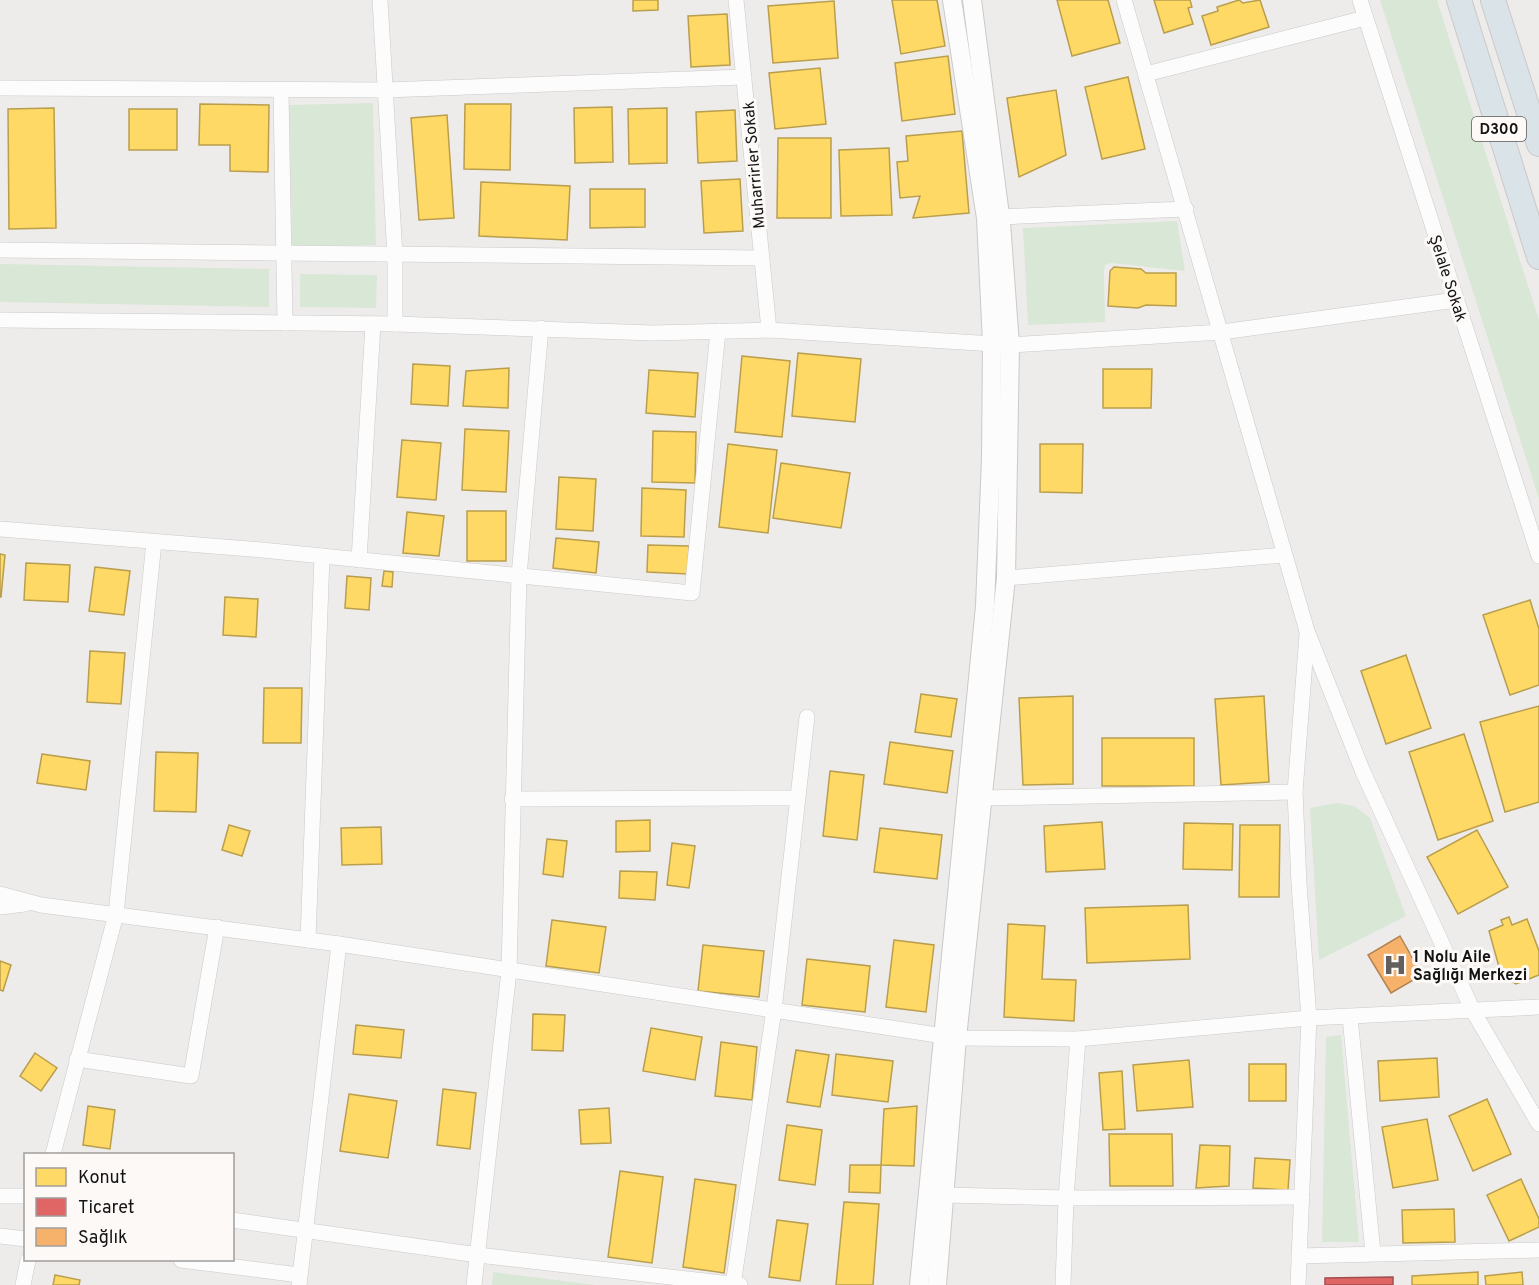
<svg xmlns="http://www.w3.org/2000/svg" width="1539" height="1285" font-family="Overpass,sans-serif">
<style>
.green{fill:#d9e7d7}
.homes{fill:#ffd966;stroke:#b99e4d;stroke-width:1.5}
.shops{fill:#e06666;stroke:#a34d4d;stroke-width:1.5}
.health{fill:#f6b26b;stroke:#b28351;stroke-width:1.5}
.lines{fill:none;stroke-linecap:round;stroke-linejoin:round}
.minor-casing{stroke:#cbc9c9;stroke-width:16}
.tertiary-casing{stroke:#cbc9c9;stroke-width:20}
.trunk-casing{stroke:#cac9c9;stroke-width:26}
.minor{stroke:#fcfcfc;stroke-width:15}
.tertiary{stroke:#fcfcfc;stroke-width:18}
.trunk{stroke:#dae3e8;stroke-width:24}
.labels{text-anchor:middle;stroke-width:6;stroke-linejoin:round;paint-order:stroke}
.shield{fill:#fcf9f7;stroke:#5a5958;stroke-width:1.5}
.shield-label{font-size:15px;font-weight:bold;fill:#151414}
.street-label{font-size:16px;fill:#151414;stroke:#fcf9f7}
.poi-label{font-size:16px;font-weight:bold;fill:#151414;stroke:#fcf9f7;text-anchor:start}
</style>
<rect width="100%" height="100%" fill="#eeecea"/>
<g class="green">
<polygon points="1380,0 1437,0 1539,320 1539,499"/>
<polygon points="373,103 376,245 292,246 289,105"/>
<polygon points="1177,221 1185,271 1111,263 1105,265 1104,271 1105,322 1028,325 1023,228"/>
<polygon points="0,264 269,269 269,307 0,302"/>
<polygon points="300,274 377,275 376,308 300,307"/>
<polygon points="1337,803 1354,806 1370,818 1406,916 1319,960 1310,808"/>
<polygon points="1341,1035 1359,1242 1322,1242 1326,1037"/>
<polygon points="493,1272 595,1285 492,1285"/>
</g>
<g class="homes">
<polygon points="633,0 658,0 658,10 633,11"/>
<polygon points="892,0 937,0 945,46 901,54"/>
<polygon points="1057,0 1108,0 1120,43 1072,56"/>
<polygon points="1154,0 1190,0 1192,7 1188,8 1193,24 1164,33"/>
<polygon points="1239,0 1243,3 1260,0 1269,27 1211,45 1202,16 1218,11 1217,7"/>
<polygon points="834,1 838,58 773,63 768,6"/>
<polygon points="727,14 730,65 691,67 688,16"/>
<polygon points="948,56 955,114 902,121 895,63"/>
<polygon points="820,68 826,124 775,129 769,73"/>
<polygon points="1128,77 1145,149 1102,159 1085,87"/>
<polygon points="1056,90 1066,155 1019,177 1007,98"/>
<polygon points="200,104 269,105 268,172 230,171 230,145 199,145"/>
<polygon points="465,104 511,104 510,170 464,169"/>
<polygon points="612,107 613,162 575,163 574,108"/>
<polygon points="54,108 56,228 9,229 8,109"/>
<polygon points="667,108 667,163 629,164 628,109"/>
<rect x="129" y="109" width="48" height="41"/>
<polygon points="735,110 737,161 698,163 696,112"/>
<polygon points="447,115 454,218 419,220 411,118"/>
<polygon points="962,131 969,213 913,218 920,196 900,198 897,162 908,161 906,136"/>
<polygon points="778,138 831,138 831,218 777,218"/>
<polygon points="889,148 892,215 841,216 839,150"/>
<polygon points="740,179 743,231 704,233 701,181"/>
<polygon points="481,182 570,186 567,240 479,236"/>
<polygon points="590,189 645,189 645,227 590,228"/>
<polygon points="1114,267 1141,269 1146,273 1176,273 1176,306 1146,305 1138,308 1108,306 1110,271"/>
<polygon points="798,353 861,359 855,422 792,416"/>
<polygon points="742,356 790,361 782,437 735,432"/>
<polygon points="413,364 450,366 448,406 411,404"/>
<polygon points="509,368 508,408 463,406 466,371"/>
<polygon points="1103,369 1152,369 1151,408 1103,408"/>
<polygon points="649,370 698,373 695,417 646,413"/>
<polygon points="465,429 509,431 506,492 462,490"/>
<polygon points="653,431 696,432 695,483 652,482"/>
<polygon points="402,440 441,443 436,500 397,497"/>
<polygon points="728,444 777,450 768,533 719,527"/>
<polygon points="1040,444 1083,444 1082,493 1040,492"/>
<polygon points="781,463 850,473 841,528 773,518"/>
<polygon points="559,477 596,479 593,531 556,529"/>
<polygon points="642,488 686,490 684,537 641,536"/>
<rect x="467" y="511" width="39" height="50"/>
<polygon points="407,512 444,516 439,556 403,553"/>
<polygon points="556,538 599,542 596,573 553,568"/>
<polygon points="648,545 689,546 688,574 647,572"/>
<polygon points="0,554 5,555 1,597 0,597"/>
<polygon points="26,563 70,565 68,602 24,600"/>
<polygon points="95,567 130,571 124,615 89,611"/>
<polygon points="384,571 393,572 392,587 382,586"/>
<polygon points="347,576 371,578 369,610 345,608"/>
<polygon points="225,597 258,599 256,637 223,635"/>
<polygon points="1530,600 1539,629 1539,685 1510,695 1483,615"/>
<polygon points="90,651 125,653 121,704 87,702"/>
<polygon points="1406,655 1431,728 1386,744 1361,671"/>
<polygon points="264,688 302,688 301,743 263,743"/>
<polygon points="921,694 957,699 951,737 915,732"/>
<polygon points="1073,696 1073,784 1023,785 1019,698"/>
<polygon points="1264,696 1269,782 1221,785 1215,699"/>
<polygon points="1539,706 1539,802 1505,812 1480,722"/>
<polygon points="1464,734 1493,821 1438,840 1409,752"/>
<rect x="1102" y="738" width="92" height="48"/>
<polygon points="890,742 953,751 947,793 884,784"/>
<polygon points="156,752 198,753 196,812 154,811"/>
<polygon points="42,754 90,761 86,790 37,783"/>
<polygon points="830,771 864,775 857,840 823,836"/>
<polygon points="650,820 650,851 616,852 616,821"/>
<polygon points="1102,822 1105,869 1046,872 1044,826"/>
<polygon points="1184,823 1233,824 1232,870 1183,869"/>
<polygon points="229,825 250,831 242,856 222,850"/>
<polygon points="1240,825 1280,825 1279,897 1239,897"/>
<polygon points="381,827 382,864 342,865 341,828"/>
<polygon points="880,828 942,835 937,879 874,872"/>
<polygon points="1477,830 1508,887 1458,914 1427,857"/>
<polygon points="547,839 567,841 563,877 543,874"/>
<polygon points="672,843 695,846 689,888 667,885"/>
<polygon points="620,871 657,872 655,900 619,898"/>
<polygon points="1188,905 1190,959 1087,963 1085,908"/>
<polygon points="1509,917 1512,925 1527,919 1539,951 1539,975 1516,984 1506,978 1499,967 1489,931 1503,925 1501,920"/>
<polygon points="552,920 606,927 599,973 546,966"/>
<polygon points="1008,924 1045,926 1042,979 1076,980 1074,1021 1004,1017"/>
<polygon points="894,940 934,945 926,1012 886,1007"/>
<polygon points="703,945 764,951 759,997 698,991"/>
<polygon points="807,959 870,966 865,1012 802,1005"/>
<polygon points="0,961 11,965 3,991 0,990"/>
<polygon points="533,1014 565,1015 563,1051 532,1050"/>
<polygon points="356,1025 404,1030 401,1058 353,1054"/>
<polygon points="651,1028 702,1037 695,1080 643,1071"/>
<polygon points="721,1042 757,1047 752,1100 715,1096"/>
<polygon points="796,1050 829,1055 820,1107 787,1102"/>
<polygon points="35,1053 57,1068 41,1091 20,1076"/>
<polygon points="836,1054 893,1061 888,1102 832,1095"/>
<polygon points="1437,1058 1439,1097 1380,1101 1378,1061"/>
<polygon points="1189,1060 1193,1107 1137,1111 1133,1065"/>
<rect x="1249" y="1064" width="37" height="37"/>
<polygon points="1122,1071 1125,1129 1103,1130 1099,1073"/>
<polygon points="443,1089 476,1093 470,1149 437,1145"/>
<polygon points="349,1094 397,1101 388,1158 340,1151"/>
<polygon points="1487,1099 1511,1154 1473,1171 1449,1116"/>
<polygon points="88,1106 115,1110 110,1149 83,1145"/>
<polygon points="917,1106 914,1166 881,1165 884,1109"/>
<polygon points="609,1108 611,1143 581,1144 579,1110"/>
<polygon points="1427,1119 1438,1180 1393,1188 1382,1127"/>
<polygon points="787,1125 822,1130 815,1185 779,1180"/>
<polygon points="1109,1134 1172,1134 1173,1186 1110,1186"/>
<polygon points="1200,1145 1230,1146 1229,1186 1196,1188"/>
<polygon points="1255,1158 1290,1160 1288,1190 1253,1188"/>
<polygon points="850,1165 881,1165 880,1193 849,1192"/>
<polygon points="620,1171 663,1177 652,1263 608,1257"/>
<polygon points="695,1179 736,1185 724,1273 683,1267"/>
<polygon points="1521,1179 1539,1219 1539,1227 1509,1241 1487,1195"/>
<polygon points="844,1202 879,1204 873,1285 836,1285"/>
<polygon points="1454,1209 1455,1242 1403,1243 1402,1210"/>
<polygon points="777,1220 808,1224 800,1281 769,1277"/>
<polygon points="1478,1272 1478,1285 1412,1285 1412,1276"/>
<polygon points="1522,1272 1523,1285 1486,1285 1485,1276"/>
<polygon points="55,1275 80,1280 79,1285 53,1285"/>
</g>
<polygon class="shops" points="1393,1277 1393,1285 1325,1285 1325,1278"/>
<polygon class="health" points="1400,936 1422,975 1391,993 1368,955"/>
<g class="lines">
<g class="minor-casing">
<g id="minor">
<polyline points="380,0 395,256 395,324"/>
<polyline points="736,0 769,330"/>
<polyline points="1124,0 1307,631 1363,772 1473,1011 1539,1124"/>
<polyline points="1360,0 1539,556"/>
<polyline points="1146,74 1365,18"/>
<polyline points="0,88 385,90 744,77"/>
<polyline points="281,91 285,323"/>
<polyline points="1000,217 1186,209"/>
<polyline points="0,250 761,258"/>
<polyline points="0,320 395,324 653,333 769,330 1010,345 1222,332 1456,300"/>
<polyline points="0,529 262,550 692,593 718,331"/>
<polyline points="359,560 373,324"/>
<polyline points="1006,578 1284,555"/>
<polyline points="984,798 1295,792"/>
<polyline points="512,799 797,798"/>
<polyline points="0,894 41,905 339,944 957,1038 1078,1039 1309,1018 1539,1007"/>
<polyline points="0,907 25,904"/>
<polyline points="308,940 322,556"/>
<polyline points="1350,1017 1373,1253"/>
<polyline points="77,1059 191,1076 217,927"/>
<polyline points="53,1154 116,914 154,542"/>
<polyline points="945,1195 1066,1198 1302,1197"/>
<polyline points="0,1196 26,1196"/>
<polyline points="232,1220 478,1255 740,1285"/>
<polyline points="0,1236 26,1239"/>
<polyline points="1299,1256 1539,1250"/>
<polyline points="181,1260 299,1275"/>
<polyline points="23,1285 28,1260"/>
<polyline points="299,1285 339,944"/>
<polyline points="474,1285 509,971 519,576 541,328"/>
<polyline points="733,1285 774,1010 807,717"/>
<polyline points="1063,1285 1066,1198 1078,1039"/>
<polyline points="1298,1285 1309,1018 1299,884 1295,792 1307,634"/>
</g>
</g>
<g class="tertiary-casing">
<g id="tertiary">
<polyline points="919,1285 985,606 991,459 992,343 986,218 952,0"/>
<polyline points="937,1285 957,1038 1006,578 1010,345 1001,223 972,0"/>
</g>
</g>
<g class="trunk-casing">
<g id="trunk">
<polyline points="1459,0 1539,257"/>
<polyline points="1493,0 1539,144"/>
</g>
</g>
<use href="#minor" class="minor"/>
<use href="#tertiary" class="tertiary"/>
<use href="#trunk" class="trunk"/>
</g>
<defs>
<g id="hospital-bare" transform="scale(1.8)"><path d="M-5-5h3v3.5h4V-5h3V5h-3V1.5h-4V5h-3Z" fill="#61605f" stroke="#fcf9f7" stroke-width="2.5" paint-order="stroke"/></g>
</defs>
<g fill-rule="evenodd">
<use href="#hospital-bare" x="1395" y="965"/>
</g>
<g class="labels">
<rect class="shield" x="1472" y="117" width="54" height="24" rx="4.5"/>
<g class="shield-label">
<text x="1499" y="134">D300</text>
</g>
<g class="street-label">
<text transform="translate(753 165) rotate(-95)" y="6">Muharrirler Sokak</text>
<text transform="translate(1449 278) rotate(72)" y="6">Şelale Sokak</text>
</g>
<g class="poi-label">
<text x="1413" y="962">1 Nolu Aile<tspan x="1413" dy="18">Sağlığı Merkezi</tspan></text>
</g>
</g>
<rect x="24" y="1153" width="210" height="108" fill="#fcf9f7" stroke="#a09d9c" stroke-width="1.5"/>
<rect x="36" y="1168" width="30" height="18" fill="#ffd966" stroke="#a09d9c" stroke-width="1.5"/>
<text x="78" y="1183" font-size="18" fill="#151414">Konut</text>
<rect x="36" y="1198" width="30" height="18" fill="#e06666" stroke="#a09d9c" stroke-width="1.5"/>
<text x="78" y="1213" font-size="18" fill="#151414">Ticaret</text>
<rect x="36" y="1228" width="30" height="18" fill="#f6b26b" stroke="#a09d9c" stroke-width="1.5"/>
<text x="78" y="1243" font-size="18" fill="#151414">Sağlık</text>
</svg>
